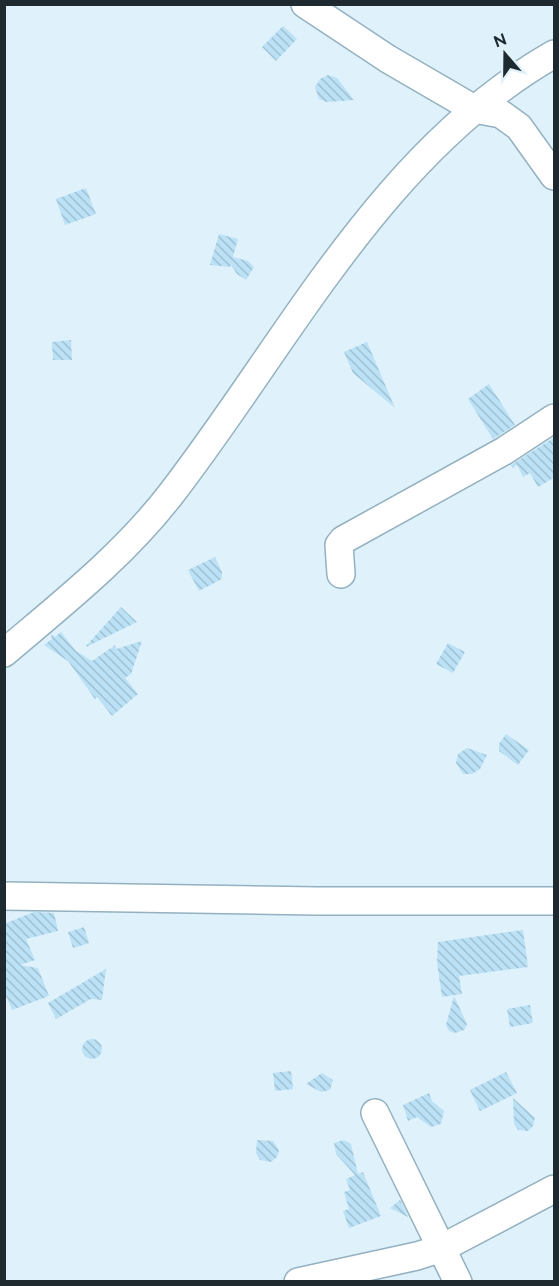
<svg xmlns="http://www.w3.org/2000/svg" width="559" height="1286" font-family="Raleway,sans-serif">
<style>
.building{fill:url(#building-back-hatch)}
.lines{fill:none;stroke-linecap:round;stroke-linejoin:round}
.minor-casing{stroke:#93b1c0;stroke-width:30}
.minor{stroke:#fff;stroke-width:27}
</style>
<defs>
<pattern id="building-back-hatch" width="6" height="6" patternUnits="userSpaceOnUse" patternTransform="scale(1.5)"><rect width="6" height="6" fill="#bae1f5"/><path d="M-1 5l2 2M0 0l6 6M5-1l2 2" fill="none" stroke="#9fc1d2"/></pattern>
</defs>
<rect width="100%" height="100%" fill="#dff2fc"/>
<g class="building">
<polygon points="283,26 297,39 276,61 262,47"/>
<polygon points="328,75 337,78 354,100 327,102 319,99 315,87 320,79"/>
<polygon points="86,188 96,214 65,225 56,199"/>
<polygon points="219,234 238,239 233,257 248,261 254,267 246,280 237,274 231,265 230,267 210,265"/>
<polygon points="71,340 72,360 53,360 52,342"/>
<polygon points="367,342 395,408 353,373 344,352"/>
<polygon points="489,384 515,425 493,439 468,399"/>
<polygon points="555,437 555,477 538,487 530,473 523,477 517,465 513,468 511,465"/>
<polygon points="215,557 222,572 222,579 199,591 188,570"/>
<polygon points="121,607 137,622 86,647 86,646"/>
<polygon points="61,632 76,651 92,661 115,645 116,649 142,641 131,674 125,678 138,694 112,716 97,697 95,699 68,661 44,645 52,639 51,634 55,637"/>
<polygon points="448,643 465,652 453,673 436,664"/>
<polygon points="506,734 529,750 518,765 499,751 499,744"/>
<polygon points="467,748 487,755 480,769 472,774 463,774 456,763 458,754"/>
<polygon points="34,912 54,913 58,931 26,939 35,960 20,965 38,968 49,996 12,1010 4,991 4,924"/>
<polygon points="84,927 89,943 73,948 68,932"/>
<polygon points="523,930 528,967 459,976 462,994 442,997 437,963 438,942"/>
<polygon points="106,969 102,1000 91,999 56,1019 48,1003"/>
<polygon points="454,996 467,1024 464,1030 455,1033 449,1031 446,1025"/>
<polygon points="530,1005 533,1023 510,1027 507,1009"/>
<circle cx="92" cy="1049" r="10"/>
<polygon points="291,1071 293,1089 275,1091 273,1073"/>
<polygon points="506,1072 517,1093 480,1111 470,1090"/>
<polygon points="322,1073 333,1080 330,1090 321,1092 306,1084"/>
<polygon points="429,1093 432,1101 444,1111 441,1124 431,1127 417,1117 408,1121 403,1105"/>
<polygon points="513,1098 535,1118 533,1126 528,1131 518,1130 514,1124"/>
<polygon points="257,1140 273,1141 279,1150 277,1157 271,1162 260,1160 256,1153"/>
<polygon points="344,1140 351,1144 358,1174 363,1172 381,1216 349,1228 343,1211 349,1209 344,1192 350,1190 346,1179 355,1175 336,1154 334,1143"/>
<polygon points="400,1200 408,1216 408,1217 390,1208"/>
</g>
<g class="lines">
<g class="minor-casing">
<g id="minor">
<polyline points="305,4 388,59 474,109 501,114 519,127 554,176"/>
<polyline points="341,574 339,545 343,540 504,451 554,418"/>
<path d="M4,653c59,-50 120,-98 167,-159 118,-153 211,-342 383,-440"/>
<polyline points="4,896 317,901 554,901"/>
<polyline points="375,1113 458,1282"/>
<polyline points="298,1282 417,1256 442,1248 554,1189"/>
</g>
</g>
<use href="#minor" class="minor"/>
</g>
<rect width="559" height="1286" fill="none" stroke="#1f2a30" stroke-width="12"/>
<g transform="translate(505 54) rotate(340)" stroke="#dff2fc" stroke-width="4.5" paint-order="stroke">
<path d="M0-4.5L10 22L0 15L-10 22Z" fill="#1f2a30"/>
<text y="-9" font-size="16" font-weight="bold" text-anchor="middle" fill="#1f2a30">N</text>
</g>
</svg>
